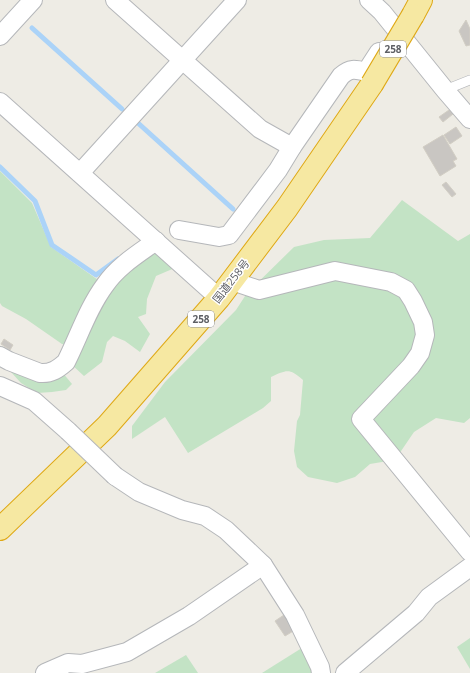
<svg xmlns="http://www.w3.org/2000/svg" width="470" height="673" font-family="'Open Sans','Noto Sans JP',sans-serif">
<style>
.green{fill:#c3e3c5}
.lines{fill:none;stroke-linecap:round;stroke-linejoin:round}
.stream{stroke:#abd3f8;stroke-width:5}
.building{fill:#c9c6c2;stroke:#d2cec4}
.service-casing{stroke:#b5b7ba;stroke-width:10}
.minor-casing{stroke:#b5b7ba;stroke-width:20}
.trunk-casing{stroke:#dfa814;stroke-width:24}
.service{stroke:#fff;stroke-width:9}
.minor{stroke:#fff;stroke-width:18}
.trunk{stroke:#f6e8a2;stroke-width:22}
.minor-bridge-casing{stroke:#b5b7ba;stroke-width:20;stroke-linecap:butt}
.trunk-bridge-casing{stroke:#dfa814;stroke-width:24;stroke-linecap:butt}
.minor-bridge{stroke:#fff;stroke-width:18}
.trunk-bridge{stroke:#f6e8a2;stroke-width:22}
.labels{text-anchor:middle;stroke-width:3;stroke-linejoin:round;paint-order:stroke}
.shield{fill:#fff;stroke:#8e8f92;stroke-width:1}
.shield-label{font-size:10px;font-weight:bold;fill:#5d5f64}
.street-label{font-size:11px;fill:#5d5f64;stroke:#fff}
</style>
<rect width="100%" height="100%" fill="#eeece5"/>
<g class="green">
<polygon points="0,171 32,203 51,247 101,282 70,345 62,344 26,319 2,306 0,303"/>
<path d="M402,200l56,41 12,-7v184l-6,5 -28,-5 -22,14 -15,22 -11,7 -18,3 -15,13 -18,6 -29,-6 -11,-10 -3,-16 3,-30 3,-6 3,-35c-14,-12 -16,-10 -32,-3v24l-8,7 -75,45 -23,-36 -33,22v-13l33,-44 71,-72 11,-17 47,-46 30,-7 46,-2z"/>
<polygon points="155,249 177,267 156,276 147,299 146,314 138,317 150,334 140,352 125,341 113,336 107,342 102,362 84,376 70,363 107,288"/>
<polygon points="13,367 62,372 72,384 66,390 52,392 37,393 21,383 11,372"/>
<polygon points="470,638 470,669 457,647"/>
<polygon points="305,646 316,673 262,673"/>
<polygon points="186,655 198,673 155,673"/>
</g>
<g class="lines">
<g class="stream">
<polyline points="32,28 122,109"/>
<polyline points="138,123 233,209"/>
<polyline points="0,167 35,201 52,245 96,275 118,259"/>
</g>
</g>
<g class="building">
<polygon points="466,20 470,29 470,45 466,46 459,31"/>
<polygon points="449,110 453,114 443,122 439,117"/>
<polygon points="456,127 462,136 450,144 444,135"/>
<polygon points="443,135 457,159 453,161 456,166 440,176 423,147"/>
<polygon points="446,182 456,194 452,197 442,185"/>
<polygon points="4,339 13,345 10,350 1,344"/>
<polygon points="284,615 295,630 285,636 275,621"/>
</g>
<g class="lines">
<g class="service-casing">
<polyline id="service" points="445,90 470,80"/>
</g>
<g class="minor-casing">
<g id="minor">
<polyline points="115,0 260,129 292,147"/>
<polyline points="369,0 382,12 445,90 470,119"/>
<polyline points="0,36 33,0"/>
<polyline points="0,102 219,298"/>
<polyline points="80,173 237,0"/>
<path d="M179,230l40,7 10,-2 49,-65 14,-23 49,-71c9,-8 14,-7 25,-4l13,-20"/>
<polyline points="232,281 259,290 335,271 391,282 406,290 413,301 423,322 425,335 420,353 411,366 361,419 470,552"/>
<path d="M0,356l9,5 31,12c11,1 18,-4 26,-11 13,-26 22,-54 39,-77 13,-19 33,-31 51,-44"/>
<polyline points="0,386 34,401 68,431"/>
<polyline points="115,476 139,492 182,510 205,516 226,530 263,565 295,615 320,667 321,673"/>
<polyline points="45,673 68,663 82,664 127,652 189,616 263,565"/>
<polyline points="345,673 416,613 429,597 470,567"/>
</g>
</g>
<g class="trunk-casing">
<g id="trunk">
<polyline points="413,15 421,0"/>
<polyline points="0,529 107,426 219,298 287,208 372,84"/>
</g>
</g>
<use href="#service" class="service"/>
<use href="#minor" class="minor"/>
<use href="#trunk" class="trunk"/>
<g class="minor-bridge-casing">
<polyline id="minor-bridge" points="68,431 115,476"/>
</g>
<g class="trunk-bridge-casing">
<polyline id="trunk-bridge" points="372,84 413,15"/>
</g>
<use href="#minor-bridge" class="minor-bridge"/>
<use href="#trunk-bridge" class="trunk-bridge"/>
</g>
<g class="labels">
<g class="shield">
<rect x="380" y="41" width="26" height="16" rx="3"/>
<rect x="188" y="311" width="26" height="16" rx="3"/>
</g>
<g class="shield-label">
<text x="393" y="53">258</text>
<text x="201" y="323">258</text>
</g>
<g class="street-label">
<text transform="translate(231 281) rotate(-52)" y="4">国道258号</text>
</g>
</g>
</svg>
